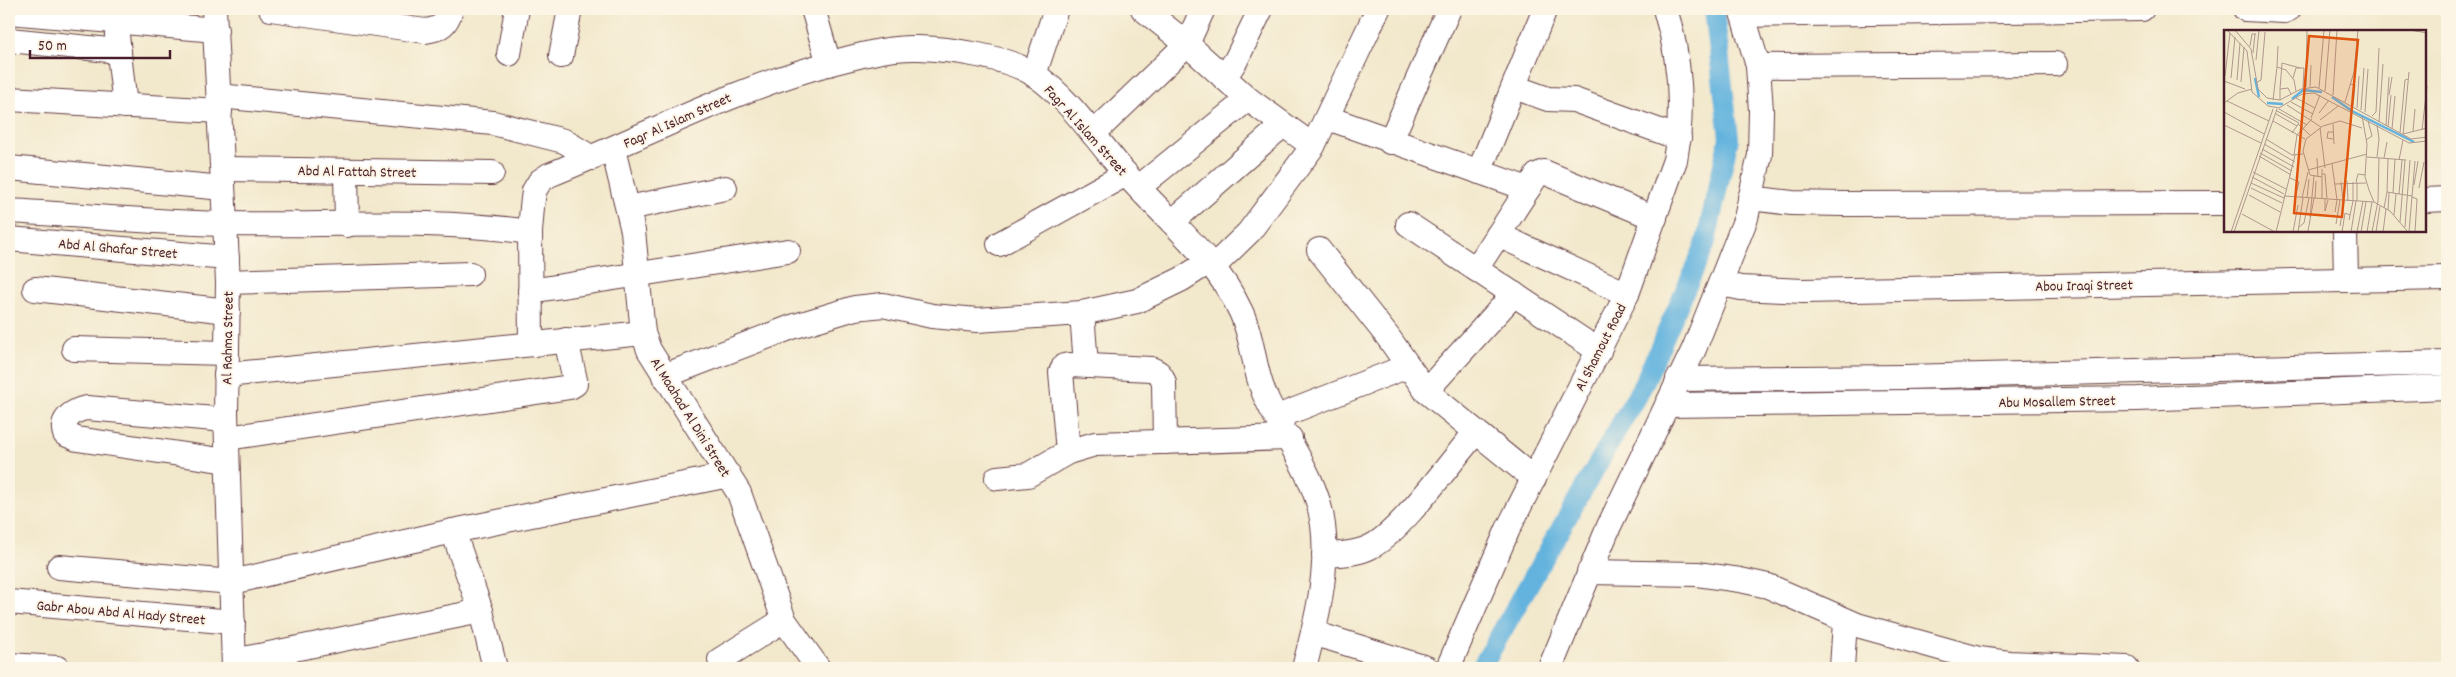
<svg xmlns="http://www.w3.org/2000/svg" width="2456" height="677" font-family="Dekko,sans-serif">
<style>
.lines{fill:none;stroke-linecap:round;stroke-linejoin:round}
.canal{stroke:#64b3de;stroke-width:20}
.minor-casing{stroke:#633d43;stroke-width:26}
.minor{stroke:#fff;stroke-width:24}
.labels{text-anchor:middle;stroke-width:4;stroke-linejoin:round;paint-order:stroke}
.street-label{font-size:15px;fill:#4a1f2b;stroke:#fcf5e5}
.inset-river{fill:none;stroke:#64b3de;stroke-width:2.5}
.inset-road{fill:none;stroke:#af988c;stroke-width:1}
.view{fill:#e0560e;fill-opacity:0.15;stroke:#e0560e;stroke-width:2.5}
.inset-edge{fill:none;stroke:#4a1f2b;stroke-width:2.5}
</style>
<rect width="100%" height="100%" fill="#fcf5e5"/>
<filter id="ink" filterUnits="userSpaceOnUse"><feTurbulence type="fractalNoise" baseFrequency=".02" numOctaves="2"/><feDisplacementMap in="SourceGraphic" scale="10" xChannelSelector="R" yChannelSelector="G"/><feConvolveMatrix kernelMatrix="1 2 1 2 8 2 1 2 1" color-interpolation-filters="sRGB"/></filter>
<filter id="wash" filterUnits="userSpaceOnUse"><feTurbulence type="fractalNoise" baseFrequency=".0096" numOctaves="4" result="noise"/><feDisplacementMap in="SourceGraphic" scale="20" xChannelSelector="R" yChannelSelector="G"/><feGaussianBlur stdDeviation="1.12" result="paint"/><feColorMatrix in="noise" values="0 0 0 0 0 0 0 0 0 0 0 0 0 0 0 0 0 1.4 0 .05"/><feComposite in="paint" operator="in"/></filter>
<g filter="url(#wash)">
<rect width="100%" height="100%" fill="#f2e8cc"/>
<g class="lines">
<polyline class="canal" points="1481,668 1644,383 1705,245 1729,138 1714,9"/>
</g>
</g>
<g filter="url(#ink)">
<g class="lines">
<g class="minor-casing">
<g id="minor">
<polyline points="214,9 228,282 226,413 234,668"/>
<path d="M271,9l154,22c16,-2 22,-7 26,-22"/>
<polyline points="813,9 829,64"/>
<polyline points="1143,9 1187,44 1248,99 1313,146"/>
<polyline points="2245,9 2284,11 2289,9"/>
<polyline points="9,12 216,30"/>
<polyline points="1743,15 2142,9"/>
<polyline points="117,35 125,106"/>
<polyline points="9,40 119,51"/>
<polyline points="509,54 517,9"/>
<polyline points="561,56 570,9"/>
<polyline points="1758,66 2055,64"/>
<polyline points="1034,75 1056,9"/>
<polyline points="1224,78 1236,60 1261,9"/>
<polyline points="1514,87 1548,99 1574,100 1679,138"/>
<polyline points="219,96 493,123 564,141 592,158"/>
<polyline points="9,99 220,111"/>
<polyline points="1328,118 1528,189"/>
<polyline points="1093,134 1187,44 1203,9"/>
<polyline points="1390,142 1449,9"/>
<polyline points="613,149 633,231 643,333 649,350 739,493 784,620 818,668"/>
<polyline points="9,168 223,188"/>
<polyline points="223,169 492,173"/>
<polyline points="346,171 347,225"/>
<polyline points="1479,172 1545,9"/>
<polyline points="1139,187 1248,99"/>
<polyline points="1750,198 1792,203 1843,204 2225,203"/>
<polyline points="2425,200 2447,199"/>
<polyline points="628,208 725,188"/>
<path d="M9,211c72,4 146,12 219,13 100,2 202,-6 302,8"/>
<polyline points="1172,222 1283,125"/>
<polyline points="1408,224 1599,351"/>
<polyline points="2345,231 2346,279"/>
<polyline points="1498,235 1627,294"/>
<polyline points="9,239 227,258"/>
<polyline points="999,244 1126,174"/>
<polyline points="1319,250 1388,337 1426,391 1534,479"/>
<polyline points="1213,267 1249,232 1313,146 1378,9"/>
<polyline points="1476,269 1537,175 1544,172 1655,218"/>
<polyline points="228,282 470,274"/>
<polyline points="1721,284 1741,288 1803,291 2447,278"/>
<polyline points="35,289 228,311"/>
<polyline points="530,291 788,251"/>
<polyline points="1082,313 1086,365"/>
<path d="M531,344l-1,-112 2,-25 2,-16 6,-10 9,-6c95,-38 186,-87 286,-113 27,-7 55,-15 83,-14 33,1 90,9 117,27 33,22 64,68 90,98 40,46 90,83 116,139 12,25 12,55 23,81 19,44 53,83 59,132 6,47 -7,98 -19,143"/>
<polyline points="74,349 226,353"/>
<polyline points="226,375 643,333"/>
<polyline points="664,376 792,327 855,308 883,305 932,316 977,320 1082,313 1137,301 1182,279 1210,261"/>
<polyline points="1678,379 1905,377 2447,363"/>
<polyline points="1426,391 1514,294"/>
<polyline points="1667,405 2137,399 2447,387"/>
<polyline points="1277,417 1408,366"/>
<path d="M226,420l-139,-12c-13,2 -27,11 -22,26l12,5 150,22"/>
<polyline points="227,438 570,387 575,384 575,380 566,340"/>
<path d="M1068,452l-7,-80 3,-6 5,-1 82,4c8,3 11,6 13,14l1,59"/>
<polyline points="997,478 1028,475 1068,452 1095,444 1290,438"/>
<polyline points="453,531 481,611 495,668"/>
<path d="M1324,555c15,-1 32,-1 46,-8 30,-14 81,-86 105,-114"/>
<polyline points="59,567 232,582 453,531 729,475"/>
<polyline points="1589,572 1697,574 1740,580 1768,586 1857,625 1979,659 2009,663 2127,668"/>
<polyline points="9,602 233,622"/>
<polyline points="1313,633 1426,668"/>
<polyline points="720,660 784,620"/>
<polyline points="234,661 481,611"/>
<polyline points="9,665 57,668"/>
<path d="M1448,668l60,-139 119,-235 48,-134c9,-50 5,-103 -10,-151"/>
<polyline points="1550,668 1609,526 1694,349 1746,218 1760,155 1761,111 1758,66 1741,9"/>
<polyline points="1842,668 1845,621"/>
</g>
</g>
<use href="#minor" class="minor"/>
</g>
</g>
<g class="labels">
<g class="street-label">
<text transform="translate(677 120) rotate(-24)" y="5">Fagr Al Islam Street</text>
<text transform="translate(1086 130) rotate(48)" y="5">Fagr Al Islam Street</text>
<text transform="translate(357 171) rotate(1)" y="5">Abd Al Fattah Street</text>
<text transform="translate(118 248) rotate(5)" y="5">Abd Al Ghafar Street</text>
<text transform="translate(2084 285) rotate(-1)" y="5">Abou Iraqi Street</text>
<text transform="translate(227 338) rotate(-89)" y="5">Al Rahma Street</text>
<text transform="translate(1600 347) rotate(-63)" y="5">Al Shamout Road</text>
<text transform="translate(2057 401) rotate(-1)" y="5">Abu Mosallem Street</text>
<text transform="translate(691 417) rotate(58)" y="5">Al Maahad Al Dini Street</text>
<text transform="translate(121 612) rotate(5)" y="5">Gabr Abou Abd Al Hady Street</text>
</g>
</g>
<g transform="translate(2224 30)">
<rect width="202" height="202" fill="#f2e8cc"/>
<path class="inset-river" d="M31,48l4,19M108,67l20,14 62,31M68,69l11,-9 19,2M43,73l16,1"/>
<path class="inset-road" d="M3,0l20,21 5,41 16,14 11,2 23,-14 12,-1 95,50 18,-2M11,0l16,19 7,40 9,9 13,2 21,-11 15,-2 95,52 16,-2M186,0l17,3M26,16l2,-12h4M54,16l-1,21 9,3 8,10 2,11M29,23l2,-19M32,30l3,-30M1,46l5,-43M7,48l4,-41M69,48l3,-10h8l-1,20M13,50l3,-37M0,51l21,8M17,52l3,-35M33,52l4,-2 4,-48M126,54l5,1 -2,21M82,57l1,-57M86,57l1,-22M95,58l5,-58M56,59l2,-26 18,5M101,61l5,-61M109,65l4,-65M165,65l3,-18M72,68l19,10M49,70l4,-33M56,70v-11l8,-1 3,6M3,71l42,20M67,72l22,12M121,72l9,-30 4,-42M0,73l14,-10 14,-4M63,75l34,22M133,78l2,-32M55,79l28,16M137,80l3,-42M53,81l22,12 -7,10M0,82l40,22M141,82l3,-43M95,83l10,-13M52,84l21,12M138,86l5,28 -2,33 4,13 5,12 16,9 18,21M148,86l4,-4 3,-64M87,88l9,-23M96,90l18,-14M49,91l32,18M155,92l4,-58M74,94l12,11M109,94l1,20M0,95l37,18M153,95l2,14 -2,18M162,95l3,-48M164,97l3,-32M96,98l5,40M168,99l3,-33M198,100l5,-44M189,101l2,-22M109,102h-5l-1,6 6,1M176,103l5,-53 3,-1M179,104l24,-6M179,105l6,-63M42,109l26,16 11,-1M142,110l6,-4 -4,-15M40,114l31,18M38,119l32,18M36,123l32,18M70,125l3,-20 15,-16M35,126l32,19M143,127l39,3M93,128l1,19M160,128l3,-16M164,129l-1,33 25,4M175,130l4,-20M108,134l5,36 -2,12M98,139v30M84,140l59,-16M29,142l33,17M98,144h3l2,25M28,147l32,17M98,147l-12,-2 -7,-24 3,-12 17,-13 17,-5 22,7M66,148l9,4 -4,16M123,151l1,20M117,152l2,18M132,152l2,-8 7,1M133,152v19M27,153l33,15M111,154l31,-1M190,155l4,-24M27,158l31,15M195,158l5,-26M169,163l2,-34M175,164l3,-34M25,165l31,17M60,166l90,6M188,167l5,2 -2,33M78,168l6,-26M83,168l2,-19M91,168l1,-17M101,169v12l3,-11M129,171v-19M160,178l3,-16M164,180l1,-17M18,184l33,18M170,185l2,-21M86,187l4,-41M125,190l4,-19M176,192l5,-62M112,194l4,-24M116,196l4,-25M75,197l5,-4 5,-25M181,197l5,-67M84,201l6,-33M7,202l42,-123M10,202l43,-123M52,202l19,-77M69,202l5,-27M74,202l5,-34M118,202l3,-19 5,2M127,202l5,-31M133,202l6,-31M137,202l5,-30M143,202l5,-30M148,202l6,-31 1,-43M152,202l4,-26M159,202l3,-23M185,202l6,-71"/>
<path class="view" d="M85,6l49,4 -16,177 -48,-4z"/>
<rect width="202" height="202" class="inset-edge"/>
</g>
<rect width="2456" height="677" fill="none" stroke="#fcf5e5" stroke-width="30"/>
<path d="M30 50v8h140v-8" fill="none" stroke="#4a1f2b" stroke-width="2.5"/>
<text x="38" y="50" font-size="15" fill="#4a1f2b" stroke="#fcf5e5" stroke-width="4" paint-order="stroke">50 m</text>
</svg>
